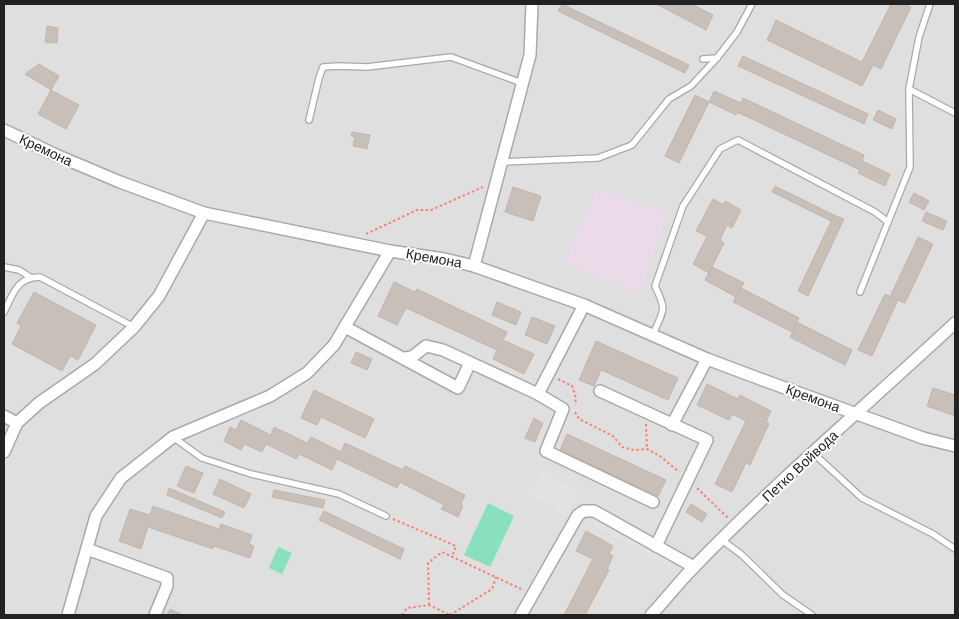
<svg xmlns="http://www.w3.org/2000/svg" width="959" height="619" font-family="Helvetica,sans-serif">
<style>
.residential{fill:#e0dfdf}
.industrial{fill:#ebdbe8}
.pitch{fill:#88e0be}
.parking{fill:#e2e2e2}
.building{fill:#c7bfb8;stroke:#c4b6ab}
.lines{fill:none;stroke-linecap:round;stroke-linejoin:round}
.service-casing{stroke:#a9a9a9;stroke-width:8}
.minor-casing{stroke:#a9a9a9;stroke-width:14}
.path{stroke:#fa8072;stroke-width:2;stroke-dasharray:2.5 2.5;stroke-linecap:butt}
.service{stroke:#fff;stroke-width:5.5}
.minor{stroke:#fff;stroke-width:11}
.labels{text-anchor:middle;stroke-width:4;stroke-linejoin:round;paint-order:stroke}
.street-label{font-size:14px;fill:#222;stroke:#fff}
</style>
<rect width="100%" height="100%" fill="#f2efe9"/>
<rect class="residential" x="4" y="4" width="951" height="611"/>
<polygon class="industrial" points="597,189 666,213 639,294 565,262"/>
<g class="pitch">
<polygon points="488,503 514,516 490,567 464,555"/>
<polygon points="278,547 292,553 282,574 269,568"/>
</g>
<g class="parking">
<polygon points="417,339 470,363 458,388 405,358"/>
<polygon points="542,470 579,491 565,516 528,495"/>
<polygon points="595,518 673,563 670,568 592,524"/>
</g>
<g class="building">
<polygon points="562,4 689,65 685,73 558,11"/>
<polygon points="656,4 692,4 713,15 706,30"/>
<polygon points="891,4 904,4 911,7 881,69 873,65 862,86 767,40 776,20 862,62"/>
<polygon points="47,26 58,28 57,43 45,42"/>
<polygon points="743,56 868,114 864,124 738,66"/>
<polygon points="39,64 59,76 51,90 25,74"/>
<polygon points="51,90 79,105 66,129 38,114"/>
<polygon points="714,91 741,103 743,98 864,155 862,161 890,174 885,186 858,173 860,170 737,112 736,115 709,102"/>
<polygon points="695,95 709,102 679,163 665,156"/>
<polygon points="878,110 896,119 892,129 873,120"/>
<polygon points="352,132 370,135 367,149 353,146 355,137 351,136"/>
<polygon points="775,186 834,215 831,221 772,192"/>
<polygon points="513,187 541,196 533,221 505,212"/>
<polygon points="914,193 929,201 924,210 909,202"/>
<polygon points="713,199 724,205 725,201 741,210 732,228 727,225 720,240 724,243 709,273 693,264 707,236 696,231"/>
<polygon points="926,212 947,221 943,230 922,221"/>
<polygon points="834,215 844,219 808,296 798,291"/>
<polygon points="918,237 933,244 905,303 890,297"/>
<polygon points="712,267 744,283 736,297 705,280"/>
<polygon points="394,282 415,292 417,289 507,332 503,340 534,354 524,374 493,359 497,350 406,308 397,325 378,316"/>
<polygon points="741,288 799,318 792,332 733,302"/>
<polygon points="34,292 96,325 78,360 70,356 62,371 12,344 21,326 17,323"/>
<polygon points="885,294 898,300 872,356 858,350"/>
<polygon points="497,302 521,312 516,325 492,315"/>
<polygon points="532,317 555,326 547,344 525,335"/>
<polygon points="797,322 852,350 845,365 790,337"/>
<polygon points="596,341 678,378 668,400 601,370 594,386 579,380"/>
<polygon points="356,352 372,359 367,370 351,363"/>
<polygon points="707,384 738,399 740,395 771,411 766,422 769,424 750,465 746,463 732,492 715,484 746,421 732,414 729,420 697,405"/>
<polygon points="933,388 955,395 955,416 927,406"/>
<polygon points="314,390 374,419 365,438 321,417 317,425 301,418"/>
<polygon points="534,418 543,423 535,442 525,438"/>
<polygon points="241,420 271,435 274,427 307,443 311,437 341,452 345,443 403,470 405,466 465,495 461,504 463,506 458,517 441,509 444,505 400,482 397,488 337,459 332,470 299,454 296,459 266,444 262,452 244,444 241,450 224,441 230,427 236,430"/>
<polygon points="567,434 666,480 658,496 560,450"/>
<polygon points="186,466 203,473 194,493 177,486"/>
<polygon points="220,479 251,494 244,508 213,494"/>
<polygon points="169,488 225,512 222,518 167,495"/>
<polygon points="274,490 325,500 323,508 272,497"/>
<polygon points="691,504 707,514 702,522 686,512"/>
<polygon points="153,506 219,529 221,524 252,535 249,544 254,546 250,558 214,546 213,549 148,527 141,549 119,541 130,509 150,515"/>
<polygon points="324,511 404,549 400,559 319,520"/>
<polygon points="586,531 613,546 609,554 613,556 607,569 609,570 585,615 564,615 593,559 576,551"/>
<polygon points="170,609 183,615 167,615"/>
</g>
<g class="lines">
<g class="service-casing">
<g id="service">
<polyline points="703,59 717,58 737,32 752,4"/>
<polyline points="909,89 955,113"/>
<polyline points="309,120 319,78 323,67 338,66 367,67 451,57 522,83"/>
<polyline points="502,162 598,158 632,145 669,99 691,86 717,58"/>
<polyline points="888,222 910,167 909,89 919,37 930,4"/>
<polyline points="4,267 19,270 30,277"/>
<path d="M4,312c9,-18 13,-35 36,-35l94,50"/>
<path d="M653,334c11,-25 14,-23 2,-48l28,-80 37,-57 18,-9 137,72 13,10 -28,70"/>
<polyline points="173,437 202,458 251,474 339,494 386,516"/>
<polyline points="812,452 862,498 933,534 955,549"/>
<polyline points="722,540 742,555 783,595 812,615"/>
</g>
</g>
<g class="minor-casing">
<g id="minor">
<polyline points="4,130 56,155 120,182 204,213 390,251 444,259 474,266 584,305 707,359 763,380 923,438 955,446"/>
<polyline points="474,266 530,55 532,4"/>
<polyline points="345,327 458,388 470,363"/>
<polyline points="405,358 412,357 426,346 443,350 538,394 563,409 546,451 653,502"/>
<polyline points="600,391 707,440 656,546"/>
<polyline points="538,394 584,305"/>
<polyline points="4,416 17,423"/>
<polyline points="672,425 707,359"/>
<polyline points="4,452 17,423 39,403 95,364 134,327 159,296 204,213"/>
<polyline points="87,549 167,578 167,586 155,615"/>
<polyline points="68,615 96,516 121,478 173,437 270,396 307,373 334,345 390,251"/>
<polyline points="521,615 578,515 584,511 594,511 694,567"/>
<path d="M651,615c15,-16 28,-33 43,-48 83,-86 174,-163 261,-244"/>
</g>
</g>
<g class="path">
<polyline points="366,234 417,210 431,210 483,187"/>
<polyline points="558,379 572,386 576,398 575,405"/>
<polyline points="575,412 579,419 613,436 622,447 634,450 647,449 660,456 679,472"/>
<polyline points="646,424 647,449"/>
<polyline points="697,488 728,518"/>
<polyline points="393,519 456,546 452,557"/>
<polyline points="429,605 428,563 442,552 521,589"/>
<polyline points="402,615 407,608 429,605 450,615"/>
<polyline points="450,615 492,589 496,577"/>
</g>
<use href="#service" class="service"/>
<use href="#minor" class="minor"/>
</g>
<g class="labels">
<g class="street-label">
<text transform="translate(46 150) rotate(25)" y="5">Кремона</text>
<text transform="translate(434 258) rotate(10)" y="5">Кремона</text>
<text transform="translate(813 398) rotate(20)" y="5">Кремона</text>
<text transform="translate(800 466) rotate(-43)" y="5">Петко Войвода</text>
</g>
</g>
<rect width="959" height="619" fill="none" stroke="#222222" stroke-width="10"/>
</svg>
